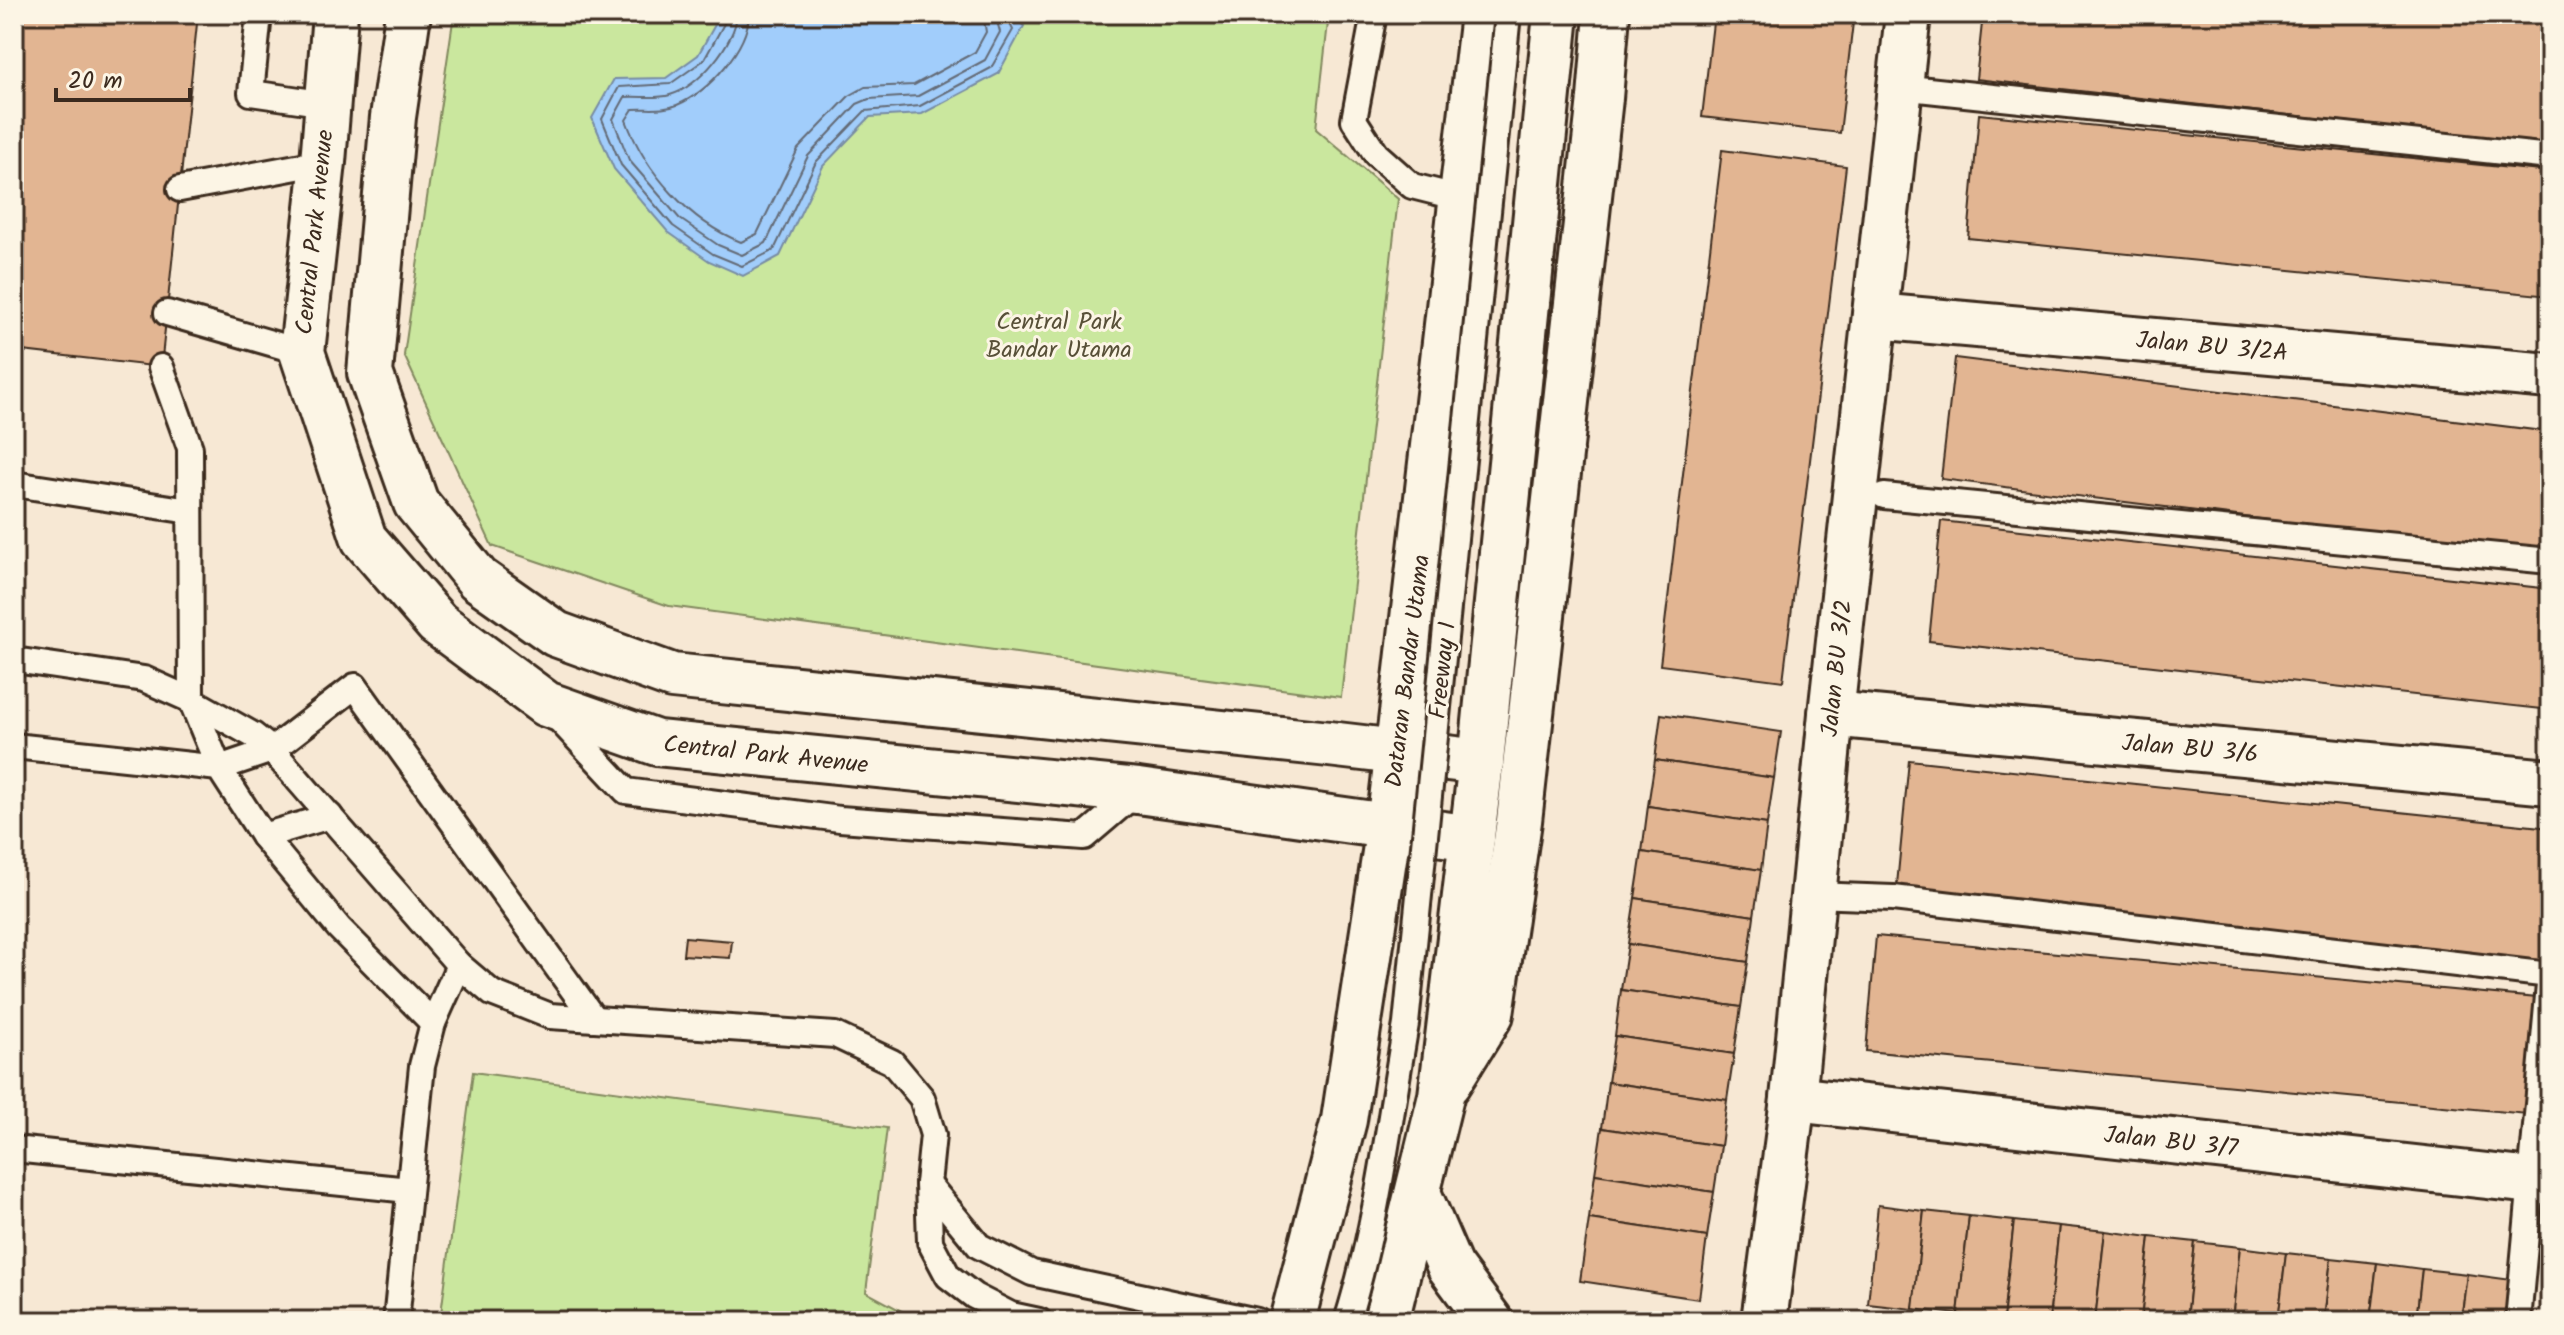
<svg xmlns="http://www.w3.org/2000/svg" width="2564" height="1335" font-family="Kalam,sans-serif">
<style>
.green{fill:#cae79e;stroke:#82885e;stroke-width:2}
.water{fill:#a1cdfb;stroke:#788ca3;stroke-width:2}
.lines{fill:none;stroke-linecap:round;stroke-linejoin:round}
.shore{stroke:#646b76;stroke-width:2}
.building{fill:#e2b592;stroke:#3b2a1e;stroke-width:2}
.service-casing{stroke:#3b2a1e;stroke-width:30}
.minor-casing{stroke:#3b2a1e;stroke-width:50}
.secondary-casing{stroke:#3b2a1e;stroke-width:50}
.service{stroke:#fcf5e5;stroke-width:24}
.minor{stroke:#fcf5e5;stroke-width:44}
.secondary{stroke:#fcf5e5;stroke-width:44}
.service-bridge-casing{stroke:#3b2a1e;stroke-width:30;stroke-linecap:butt}
.service-bridge{stroke:#fcf5e5;stroke-width:24}
.labels{text-anchor:middle;stroke-width:6;stroke-linejoin:round;paint-order:stroke}
.street-label{font-size:24px;fill:#3b2a1e;stroke:#fcf5e5}
.park-label{font-size:24px;fill:#585038;stroke:#fcf5e5}
</style>
<rect width="100%" height="100%" fill="#f7e8d4"/>
<filter id="ink" filterUnits="userSpaceOnUse"><feTurbulence type="fractalNoise" baseFrequency=".0125" numOctaves="2"/><feDisplacementMap in="SourceGraphic" scale="16" xChannelSelector="R" yChannelSelector="G"/><feConvolveMatrix kernelMatrix="1 2 1 2 8 2 1 2 1" color-interpolation-filters="sRGB"/></filter>
<g filter="url(#ink)">
<g class="green">
<polygon points="454,14 1329,14 1316,129 1398,199 1341,697 669,606 492,546 404,355"/>
<polygon points="473,1072 887,1128 866,1292 920,1321 440,1321"/>
</g>
<polygon class="water" points="721,14 1009,14 1024,26 998,74 922,114 870,117 823,166 780,256 743,276 709,261 668,232 614,169 592,118 614,79 666,78 698,55"/>
<g class="lines">
<g class="shore">
<polyline points="727,14 726,20 704,60 670,84 619,87 602,119 621,165 673,226 713,254 742,266 774,250 816,162 865,111 920,106 991,68 1013,30 1005,14"/>
<path d="M737,14c-1,28 -39,74 -67,81 -13,4 -30,1 -45,2l-12,22 16,41 51,59 38,26 24,10 24,-12 42,-87 49,-52 12,-5 49,-3 67,-36 15,-28 -5,-18"/>
<path d="M749,14c-1,35 -41,78 -72,91 -13,6 -30,3 -44,4l-7,11c19,52 64,102 115,122l16,-8 41,-85 51,-53 16,-9 49,-2 61,-33 11,-20 -3,-18"/>
</g>
</g>
<g class="building">
<polygon points="14,14 198,14 161,367 14,350"/>
<polygon points="1714,14 1854,14 1840,133 1702,117"/>
<polygon points="1983,14 2483,14 2550,22 2550,145 1976,79"/>
<polygon points="1979,114 2550,172 2550,296 1968,238"/>
<polygon points="1722,150 1846,166 1783,681 1660,665"/>
<polygon points="1955,358 2550,432 2550,555 1941,479"/>
<polygon points="1941,521 2550,589 2550,710 1929,641"/>
<polygon points="1661,714 1781,732 1774,778 1655,760"/>
<polygon points="1655,760 1774,778 1767,824 1648,806"/>
<polygon points="1909,760 2550,828 2550,885 2542,964 1896,895"/>
<polygon points="1648,806 1767,824 1761,870 1642,852"/>
<polygon points="1642,852 1761,870 1754,916 1635,898"/>
<polygon points="1635,898 1754,916 1748,962 1628,944"/>
<polygon points="1876,936 2537,998 2527,1114 1866,1051"/>
<polygon points="685,937 732,941 730,958 683,955"/>
<polygon points="1628,944 1748,962 1741,1007 1621,990"/>
<polygon points="1621,990 1741,1007 1734,1054 1615,1036"/>
<polygon points="1615,1036 1734,1054 1727,1100 1608,1082"/>
<polygon points="1608,1082 1727,1100 1721,1146 1602,1128"/>
<polygon points="1602,1128 1721,1146 1714,1192 1595,1174"/>
<polygon points="1595,1174 1714,1192 1707,1237 1589,1219"/>
<polygon points="1878,1205 1924,1211 1913,1309 1868,1304"/>
<polygon points="1924,1211 1969,1216 1958,1314 1913,1309"/>
<polygon points="1969,1216 2014,1221 2003,1320 1958,1314"/>
<polygon points="1589,1219 1707,1237 1699,1299 1580,1281"/>
<polygon points="2014,1221 2059,1226 2049,1321 2003,1320"/>
<polygon points="2059,1226 2105,1231 2095,1321 2049,1321"/>
<polygon points="2105,1231 2150,1237 2141,1321 2095,1321"/>
<polygon points="2150,1237 2195,1242 2187,1321 2141,1321"/>
<polygon points="2195,1242 2240,1247 2232,1321 2187,1321"/>
<polygon points="2240,1247 2286,1253 2278,1321 2232,1321"/>
<polygon points="2286,1253 2331,1258 2324,1321 2278,1321"/>
<polygon points="2331,1258 2377,1263 2370,1321 2324,1321"/>
<polygon points="2377,1263 2422,1269 2416,1321 2370,1321"/>
<polygon points="2550,1265 2550,1321 2545,1321"/>
<polygon points="2422,1269 2467,1274 2461,1321 2416,1321"/>
<polygon points="2467,1274 2512,1280 2508,1321 2461,1321"/>
</g>
<g class="lines">
<g class="service-casing">
<g id="service">
<polyline points="259,14 251,93 327,104"/>
<polyline points="1374,14 1354,120 1376,154 1412,186 1460,198"/>
<polyline points="1900,87 2550,157"/>
<polyline points="180,189 323,162"/>
<polyline points="167,313 302,352"/>
<polyline points="161,367 190,448 191,700 219,768 272,750 355,686 594,1019"/>
<polyline points="14,484 190,511"/>
<polyline points="1884,496 2550,561"/>
<polyline points="14,660 144,679 191,700 253,735 272,750 459,965 492,993 550,1016 835,1035 892,1062 922,1098 933,1135 928,1184 930,1242 948,1276 974,1296 1011,1315 1039,1321"/>
<polyline points="556,716 626,791 840,819 1084,837 1138,791"/>
<polyline points="14,746 219,768 263,836 339,928 433,1023"/>
<polyline points="263,836 330,816"/>
<polyline points="1813,895 1893,898 2550,975"/>
<polyline points="14,1149 409,1190"/>
<polyline points="928,1184 979,1246 1032,1273 1257,1321"/>
<polyline points="396,1321 422,1066 433,1023 459,965"/>
<polyline points="2518,1321 2550,974"/>
</g>
</g>
<g class="minor-casing">
<g id="minor">
<polyline points="335,14 323,162 302,352 364,539 437,623 546,704 657,743 1138,791 1472,838"/>
<polyline points="408,14 393,117 370,373 416,503 478,579 556,634 672,676 1329,744 1481,762"/>
<polyline points="1875,316 2550,376"/>
<polyline points="1831,714 2550,782"/>
<polyline points="1793,1099 2550,1183"/>
<polyline points="1764,1321 1793,1099 1831,714 1908,14"/>
</g>
</g>
<g class="secondary-casing">
<g id="secondary">
<polyline points="1448,1083 1491,1014 1519,821 1600,98 1607,14"/>
<polyline points="1418,1193 1450,1267 1490,1321"/>
<polyline points="1292,1321 1344,1120 1389,826 1483,14"/>
<polyline points="1386,1321 1441,1096 1481,762 1556,14"/>
</g>
</g>
<use href="#service" class="service"/>
<use href="#minor" class="minor"/>
<use href="#secondary" class="secondary"/>
<g class="service-bridge-casing">
<path id="service-bridge" d="M1347,1321c30,-96 42,-198 59,-297l102,-1010"/>
</g>
<use href="#service-bridge" class="service-bridge"/>
</g>
</g>
<g class="labels">
<g class="street-label">
<text transform="translate(314 232) rotate(-84)" y="8">Central Park Avenue</text>
<text transform="translate(2212 346) rotate(5)" y="8">Jalan BU 3/2A</text>
<text transform="translate(1836 668) rotate(-84)" y="8">Jalan BU 3/2</text>
<text transform="translate(1442 670) rotate(-84)" y="8">Freeway 1</text>
<text transform="translate(1407 671) rotate(-83)" y="8">Dataran Bandar Utama</text>
<text transform="translate(2190 748) rotate(5)" y="8">Jalan BU 3/6</text>
<text transform="translate(766 754) rotate(6)" y="8">Central Park Avenue</text>
<text transform="translate(2171 1141) rotate(6)" y="8">Jalan BU 3/7</text>
</g>
<g class="park-label">
<text x="1059" y="329">Central Park<tspan x="1059" dy="28">Bandar Utama</tspan></text>
</g>
</g>
<rect width="2564" height="1335" fill="none" stroke="#fcf5e5" stroke-width="48"/>
<rect x="24" y="24" width="2516" height="1287" fill="none" stroke="#3b2a1e" stroke-width="3" filter="url(#ink)"/>
<path d="M56 88v12h134v-12" fill="none" stroke="#3b2a1e" stroke-width="4"/>
<text x="68" y="88" font-size="24" fill="#3b2a1e" stroke="#fcf5e5" stroke-width="6" paint-order="stroke">20 m</text>
</svg>
